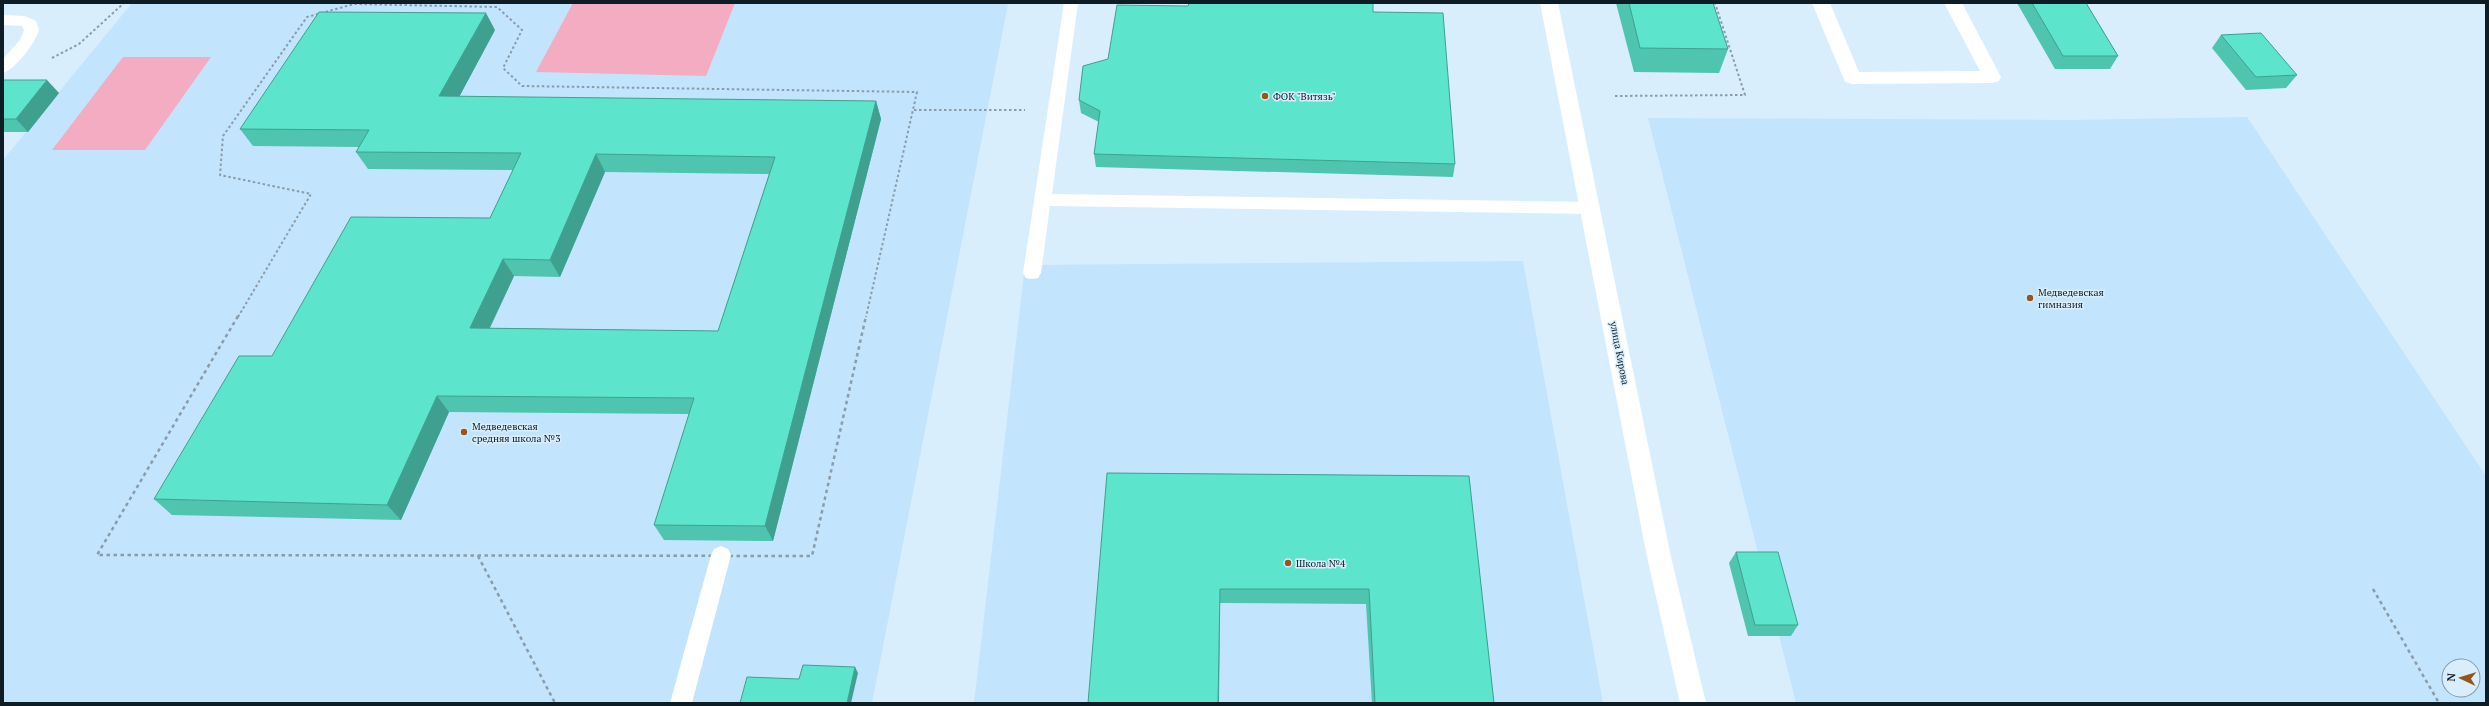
<svg xmlns="http://www.w3.org/2000/svg" width="2489" height="706" font-family="'PT Serif',serif">
<style>
.built{fill:#c2e4fd;fill-rule:evenodd}
.green{fill:#f3acc2}
.lines{fill:none;stroke-linecap:round;stroke-linejoin:round}
.path-far1{stroke:#8a9ca9;stroke-width:2;stroke-dasharray:2.5 2.5;stroke-linecap:butt}
.path{stroke:#8a9ca9;stroke-width:2.5;stroke-dasharray:3.5 3.5;stroke-linecap:butt}
.lane{fill:#fff;fill-rule:evenodd}
.street{fill:#fff;fill-rule:evenodd}
.wall{fill:#4fc4af;fill-rule:evenodd}
.shaded-wall{fill:#40a08f}
.building{fill:#5ce4cc;stroke:#40a08f;fill-rule:evenodd}
.poi-dot{fill:#94561b;stroke:#d8eefd;stroke-width:1.5}
.labels{text-anchor:middle;stroke-width:3;stroke-linejoin:round;paint-order:stroke}
.poi-label{font-size:10px;fill:#0e1c25;stroke:#d8eefd;text-anchor:start}
.street-label{font-size:10px;fill:#0e1c25;stroke:#d8eefd}
</style>
<rect width="100%" height="100%" fill="#d8eefd"/>
<g class="built">
<polygon points="132,3 1008,4 872,703 3,703 3,160"/>
<path d="M2247,117l239,359v227h-690l-148,-585 422,2zM2449,666h24v24h-24z"/>
<polygon points="1523,261 1603,703 974,703 1025,265"/>
</g>
<g class="green">
<polygon points="573,3 735,3 706,76 536,72"/>
<polygon points="123,57 211,57 145,150 52,150"/>
</g>
<g class="lines">
<g class="path-far1">
<polyline points="52,58 79,44 124,3"/>
<polyline points="1615,96 1745,95 1715,3"/>
<polyline points="914,110 1025,110"/>
<polyline points="238,317 311,194 220,175 223,136 307,17 354,4 497,7 522,30 503,68 522,86 917,92 866,317"/>
</g>
<g class="path">
<polyline points="238,316 97,555 812,556 866,316"/>
<polyline points="478,556 555,703"/>
<polyline points="2373,589 2439,703"/>
</g>
<g class="lane">
<polygon points="1064,3 1078,3 1052,194 1591,202 1597,204 1599,208 1597,212 1591,214 1050,206 1041,273 1038,278 1032,279 1026,278 1023,273"/>
<path d="M3,15l22,1 11,5 3,9c-4,13 -23,39 -36,43v-14l17,-19 4,-10 -2,-4 -19,-1z"/>
<polygon points="721,546 728,549 731,555 692,703 670,703 711,555 714,549"/>
</g>
<g class="street">
<polygon points="1540,3 1558,3 1671,557 1706,703 1680,703 1647,557"/>
<polygon points="1812,3 1830,3 1859,72 1980,71 1944,3 1962,3 2001,77 1999,81 1992,83 1852,84 1845,82"/>
</g>
</g>
<g class="wall">
<polygon points="1616,3 1713,3 1728,49 1719,73 1634,72"/>
<polygon points="2017,3 2086,3 2118,56 2110,69 2055,69"/>
<polygon points="1373,12 1455,164 1453,177 1096,167 1094,154 1099,122 1081,113 1079,100 1108,59"/>
<path d="M495,30l-36,67 417,4 5,18 -108,422 -109,-1 -10,-15 35,-111 -240,-2 -48,108 -229,-5 -18,-16 118,-143 218,-138 23,-48 -145,-1 -12,-17 3,-5 -106,-1 -13,-17zM605,172l164,2 -51,157 -228,-3 24,-52 46,1z"/>
<polygon points="2221,35 2297,75 2286,88 2246,90 2212,48"/>
<polygon points="3,80 59,93 28,132 3,132"/>
<polygon points="1107,473 1469,476 1494,703 1372,703 1366,604 1220,603"/>
<polygon points="1736,552 1798,625 1791,636 1748,636 1729,563"/>
</g>
<g class="shaded-wall">
<polygon points="486,13 495,30 450,114 439,96"/>
<polygon points="47,80 59,93 28,132 16,119"/>
<polygon points="876,101 881,119 773,541 765,526"/>
<polygon points="596,154 605,172 560,277 550,260"/>
<polygon points="503,259 514,276 482,344 470,328"/>
<polygon points="437,396 449,412 401,520 387,505"/>
<polygon points="1220,589 1220,603 1219,703 1218,703"/>
<polygon points="855,667 858,673 851,703 847,703"/>
</g>
<g class="building">
<polygon points="1189,3 1373,3 1373,12 1443,13 1455,164 1094,154 1100,111 1079,100 1083,66 1108,59 1117,5 1188,6"/>
<polygon points="1629,3 1713,3 1728,49 1640,48"/>
<polygon points="2032,3 2086,3 2118,56 2063,56"/>
<path d="M319,12l167,1 -47,83 437,5 -111,425 -111,-1 40,-127 -257,-2 -50,109 -233,-6 85,-143h33l79,-139 139,1 31,-65 -165,-1 13,-22 -129,-1zM596,154l179,3 -57,174 -248,-3 33,-69 47,1z"/>
<polygon points="2261,33 2297,75 2256,77 2221,35"/>
<polygon points="3,80 47,80 16,119 3,119"/>
<polygon points="1107,473 1469,476 1494,703 1375,703 1369,589 1220,589 1218,703 1088,703"/>
<polygon points="1736,552 1778,552 1798,625 1755,625"/>
<polygon points="803,665 855,667 847,703 740,703 747,677 799,679"/>
</g>
<g class="poi-dot">
<circle cx="1265" cy="96" r="4"/>
<circle cx="2030" cy="298" r="4"/>
<circle cx="464" cy="432" r="4"/>
<circle cx="1288" cy="563" r="4"/>
</g>
<g class="labels">
<g class="poi-label">
<text x="1273" y="100">ФОК "Витязь"</text>
<text x="2038" y="296">Медведевская<tspan x="2038" dy="12">гимназия</tspan></text>
<text x="472" y="430">Медведевская<tspan x="472" dy="12">средняя школа №3</tspan></text>
<text x="1296" y="567">Школа №4</text>
</g>
<g class="street-label">
<text transform="translate(1620 353) rotate(79)" y="4">улица Кирова</text>
</g>
</g>
<rect width="2489" height="706" fill="none" stroke="#0e1c25" stroke-width="8"/>
<g transform="translate(2461 678) rotate(274)"><circle r="19" fill="#d8eefd" stroke="#879aa7"/>
<path d="M0-3L7 15L0 10L-7 15Z" fill="#94561b"/>
<text y="-6" font-size="11" font-weight="bold" text-anchor="middle" fill="#0e1c25">N</text>
</g>
</svg>
